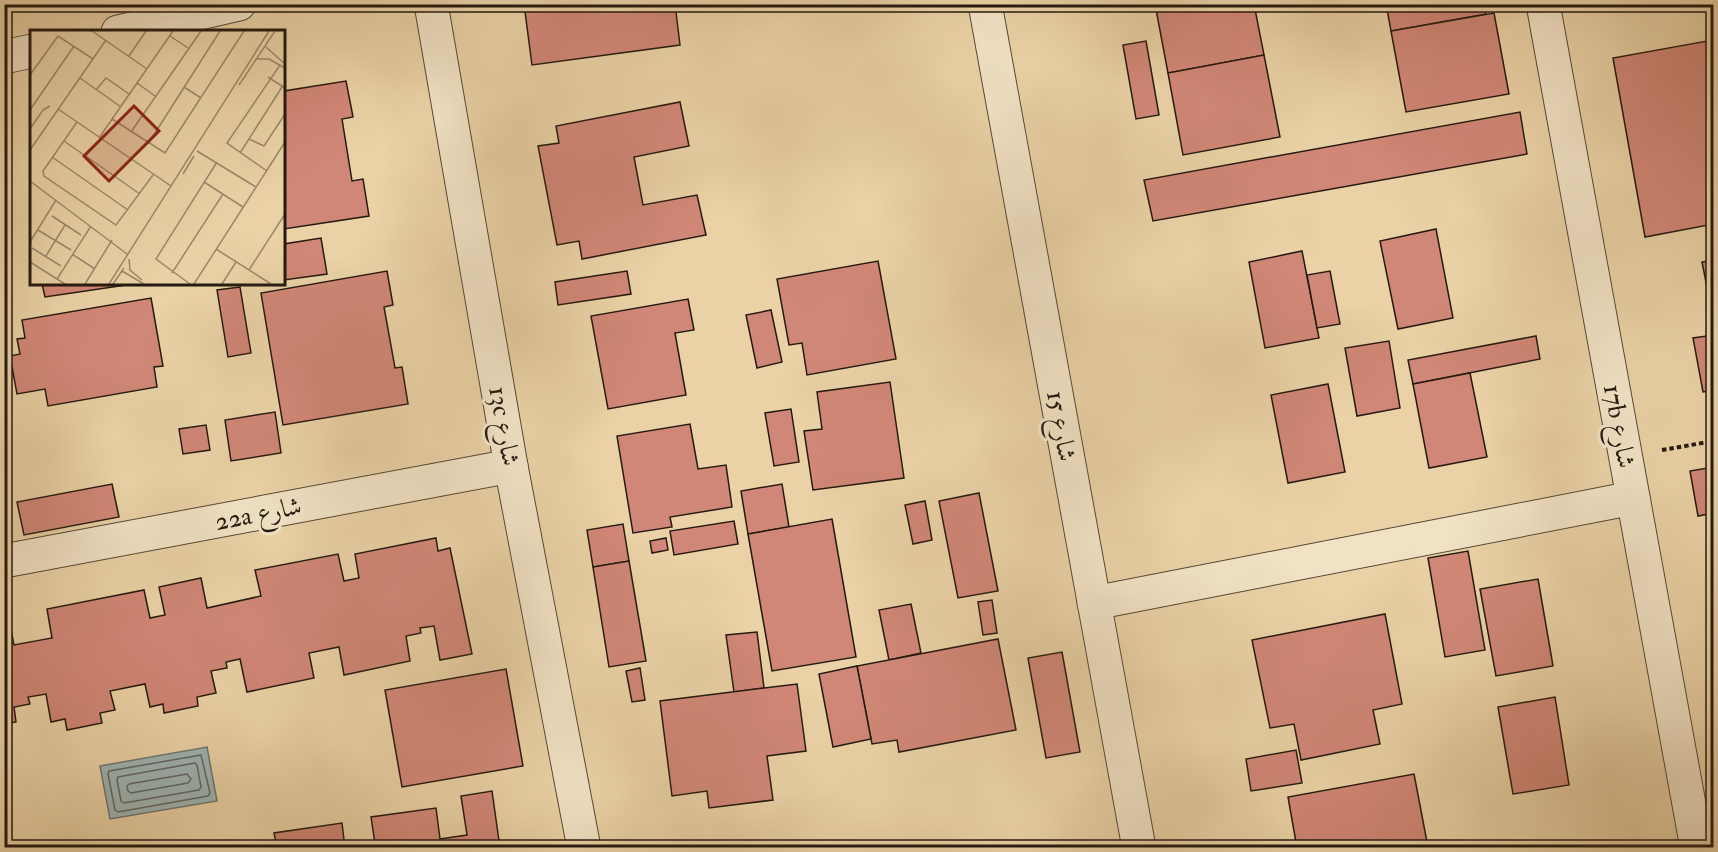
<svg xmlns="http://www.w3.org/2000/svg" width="1718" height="852" font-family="'IM FELL Double Pica',Amiri,serif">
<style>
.water{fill:#9eb4b4;stroke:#6e7673;stroke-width:1.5}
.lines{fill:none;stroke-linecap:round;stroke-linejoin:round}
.shore{stroke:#626762;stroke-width:1.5}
.building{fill:#d18777;stroke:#251a11;stroke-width:1.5}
.minor-casing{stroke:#564836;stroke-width:35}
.path{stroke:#251a11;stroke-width:4;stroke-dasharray:4.5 3;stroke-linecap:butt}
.minor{stroke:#f1e2c5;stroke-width:33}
.labels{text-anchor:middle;stroke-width:6;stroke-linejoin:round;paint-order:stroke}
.street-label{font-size:26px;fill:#251a11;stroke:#f1e2c5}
.inset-road{fill:none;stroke:#9b886a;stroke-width:1.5}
.view{fill:#8f2418;fill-opacity:0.15;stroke:#8f2418;stroke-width:3}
.inset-edge{fill:none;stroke:#251a11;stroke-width:3}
</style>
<rect width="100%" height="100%" fill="#ead2a6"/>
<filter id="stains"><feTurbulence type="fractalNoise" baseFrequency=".00333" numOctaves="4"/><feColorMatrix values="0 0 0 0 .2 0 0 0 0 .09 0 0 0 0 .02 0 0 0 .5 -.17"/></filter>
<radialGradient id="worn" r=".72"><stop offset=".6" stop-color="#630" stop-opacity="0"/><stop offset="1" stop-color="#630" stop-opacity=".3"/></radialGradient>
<polygon class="water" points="207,747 217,801 110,819 100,766"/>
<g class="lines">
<g class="shore">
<polygon points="201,755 210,793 208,796 118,812 115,810 108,774 109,771"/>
<polygon points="195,763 197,765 201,787 199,790 124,803 121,801 117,780 118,777"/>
<polygon points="187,774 191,779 188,783 131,793 128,791 127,786 129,784"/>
</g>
</g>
<g class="building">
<polygon points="524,4 675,4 680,45 532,65"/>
<polygon points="1155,4 1254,4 1264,55 1168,73"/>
<polygon points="1386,4 1485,4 1486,14 1391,31"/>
<polygon points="1494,13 1509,94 1406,112 1391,31"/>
<polygon points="1146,41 1159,115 1136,119 1123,45"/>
<polygon points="1707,41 1714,75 1714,224 1645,237 1613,58"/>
<polygon points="1264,55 1280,137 1183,155 1168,73"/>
<polygon points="346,81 353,117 342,119 352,181 363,179 369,216 284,229 284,91"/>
<polygon points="680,102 689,146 634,157 643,205 697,195 706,235 582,259 579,241 557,245 538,146 559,143 556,126"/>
<polygon points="1520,112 1527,154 1153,221 1144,180"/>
<polygon points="1436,229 1453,318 1398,329 1380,241"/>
<polygon points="321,238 327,274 284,280 284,244"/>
<polygon points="1302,251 1319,338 1265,348 1249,262"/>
<polygon points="1714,260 1714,322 1702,262"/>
<polygon points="878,261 896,359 807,375 802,343 789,345 777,279"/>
<polygon points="387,271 393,305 384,307 395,368 402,367 408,404 283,425 261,293"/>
<polygon points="627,271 631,294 558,305 555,282"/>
<polygon points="1330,271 1340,324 1317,328 1307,275"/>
<polygon points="42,284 133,284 45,297"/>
<polygon points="240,287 251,353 228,357 217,290"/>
<polygon points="151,298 163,366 154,367 157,387 48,406 45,389 17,394 10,356 20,354 17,339 25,338 22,320"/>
<polygon points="688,299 694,330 675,333 686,395 608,409 591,316"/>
<polygon points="771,310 782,362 757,368 746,315"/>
<polygon points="1714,335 1714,390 1703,392 1693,338"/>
<polygon points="1536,336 1540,359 1413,384 1408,360"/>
<polygon points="1389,341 1400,408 1357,416 1345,348"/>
<polygon points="1470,373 1487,457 1429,468 1413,384"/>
<polygon points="890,382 904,478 813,490 804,431 822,429 817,392"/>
<polygon points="1328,384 1345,472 1288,483 1271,395"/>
<polygon points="791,409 799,462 774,466 765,413"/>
<polygon points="275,412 281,453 231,461 225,420"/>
<polygon points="690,424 698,469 726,465 732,507 670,517 672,527 633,533 617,436"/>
<polygon points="206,425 210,450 183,454 179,429"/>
<polygon points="1714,467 1714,513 1698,516 1690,471"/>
<polygon points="112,484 119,517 24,535 17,502"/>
<polygon points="782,484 789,527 748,534 741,491"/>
<polygon points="979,493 998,591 958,598 939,501"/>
<polygon points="925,501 932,540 913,544 905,505"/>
<polygon points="832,519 856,657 772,671 748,534"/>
<polygon points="734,521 738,544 674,555 670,531"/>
<polygon points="623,524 629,561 593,567 587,530"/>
<polygon points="436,538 438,551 450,548 472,654 440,660 434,626 420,628 421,633 406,636 410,661 344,675 339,647 309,653 314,678 247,692 240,659 226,662 227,668 211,671 216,693 197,697 198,706 164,713 163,704 150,707 145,684 110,691 115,710 100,713 102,723 67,730 65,719 51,722 46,694 28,697 30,704 14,707 16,722 4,724 4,611 7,610 14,645 52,638 47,609 144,590 150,618 165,615 159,587 201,578 207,608 261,596 255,570 338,554 344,581 359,578 355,554"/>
<polygon points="666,538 668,550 652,553 650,541"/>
<polygon points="1468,551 1485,650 1445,657 1428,558"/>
<polygon points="629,561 646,661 609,667 593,567"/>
<polygon points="1538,579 1553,666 1496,676 1480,589"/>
<polygon points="992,600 997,633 983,635 978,602"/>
<polygon points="911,604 921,653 889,660 879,610"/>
<polygon points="1385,614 1402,704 1373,710 1380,744 1301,760 1294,724 1270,728 1252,640"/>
<polygon points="757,632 764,688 734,692 726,635"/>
<polygon points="998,639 1016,730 899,752 897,740 872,744 857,666"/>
<polygon points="1062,652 1080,752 1046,758 1028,658"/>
<polygon points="857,666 871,739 833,747 819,674"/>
<polygon points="640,668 645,700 632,702 626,671"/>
<polygon points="506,669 523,766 402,787 385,690"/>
<polygon points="797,684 806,751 767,756 773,800 709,808 707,791 672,796 660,701"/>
<polygon points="1555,697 1569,785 1513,794 1498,707"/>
<polygon points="1296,750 1302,783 1251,791 1246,759"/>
<polygon points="1414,774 1427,842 1396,848 1297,848 1288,797"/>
<polygon points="492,791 500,848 350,848 375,844 371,817 436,808 440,839 467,835 461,796"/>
<polygon points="342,823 345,848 277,848 274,833"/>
<polygon points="245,843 246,848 211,848"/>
</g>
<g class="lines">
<g class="minor-casing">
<g id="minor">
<polyline points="431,4 511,466 584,848"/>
<polyline points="985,4 1139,848"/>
<polyline points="1543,4 1697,848"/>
<polyline points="118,32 239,4"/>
<polyline points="4,57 32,51"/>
<polyline points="4,561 511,466"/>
<polyline points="1094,603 1633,498"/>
</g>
</g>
<polyline class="path" points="1662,450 1714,441"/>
<use href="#minor" class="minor"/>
</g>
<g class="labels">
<g class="street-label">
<text transform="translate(505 426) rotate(80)" y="9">13c شارع</text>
<text transform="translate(1062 426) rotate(80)" y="9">شارع 15</text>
<text transform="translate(1620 426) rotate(80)" y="9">17b شارع</text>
<text transform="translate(258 513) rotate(-11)" y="9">22a شارع</text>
</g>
</g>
<g transform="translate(30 30)">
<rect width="255" height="255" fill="#ead2a6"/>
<path class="inset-road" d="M62,1l55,38M140,6l18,12M236,17l19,17M99,26l17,-25M227,29h12l16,9M0,45l28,-39 35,23M238,47l17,11M50,48l41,29M107,53l18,13M209,55l36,-54M154,57l17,11M66,60l10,-12 23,16M28,79l113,77M0,80l44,-64M82,89l53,34 79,-122M47,92l-34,49 1,5 72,49 37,-50M0,99l13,-19 7,-4M101,102l70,-101M69,108l74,-107M219,109l15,7 21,-32M34,111l76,53M118,114l72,-113M0,120l76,-110M167,121l59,36M210,123l42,-66M22,127l76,53M237,141l-40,-28 53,-78M153,144l11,-18M0,151l97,73M174,152l39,25M22,186l29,19M8,200l33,20M0,212l26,-42M2,218l29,18M186,219l55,35M42,224l23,15M16,226l19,-31M99,229l1,11 12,10M0,232l35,22M219,240l36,-56M92,241l22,13M142,243l51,-79M27,249l34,-53M55,254l27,-44M79,254l160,-253M83,254l11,-16M160,254l-34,-25 61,-97M164,254l91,-142M192,254l14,-22"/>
<path class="view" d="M104,76l25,25 -50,50 -25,-25z"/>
<rect width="255" height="255" class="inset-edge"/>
</g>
<rect width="1718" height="852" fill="none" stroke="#ead2a6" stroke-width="24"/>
<rect x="6" y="6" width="1706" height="840" fill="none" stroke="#251a11" stroke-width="3"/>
<rect x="12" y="12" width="1694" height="828" fill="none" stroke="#251a11" stroke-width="1.5"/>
<rect width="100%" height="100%" filter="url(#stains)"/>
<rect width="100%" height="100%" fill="url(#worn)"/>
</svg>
